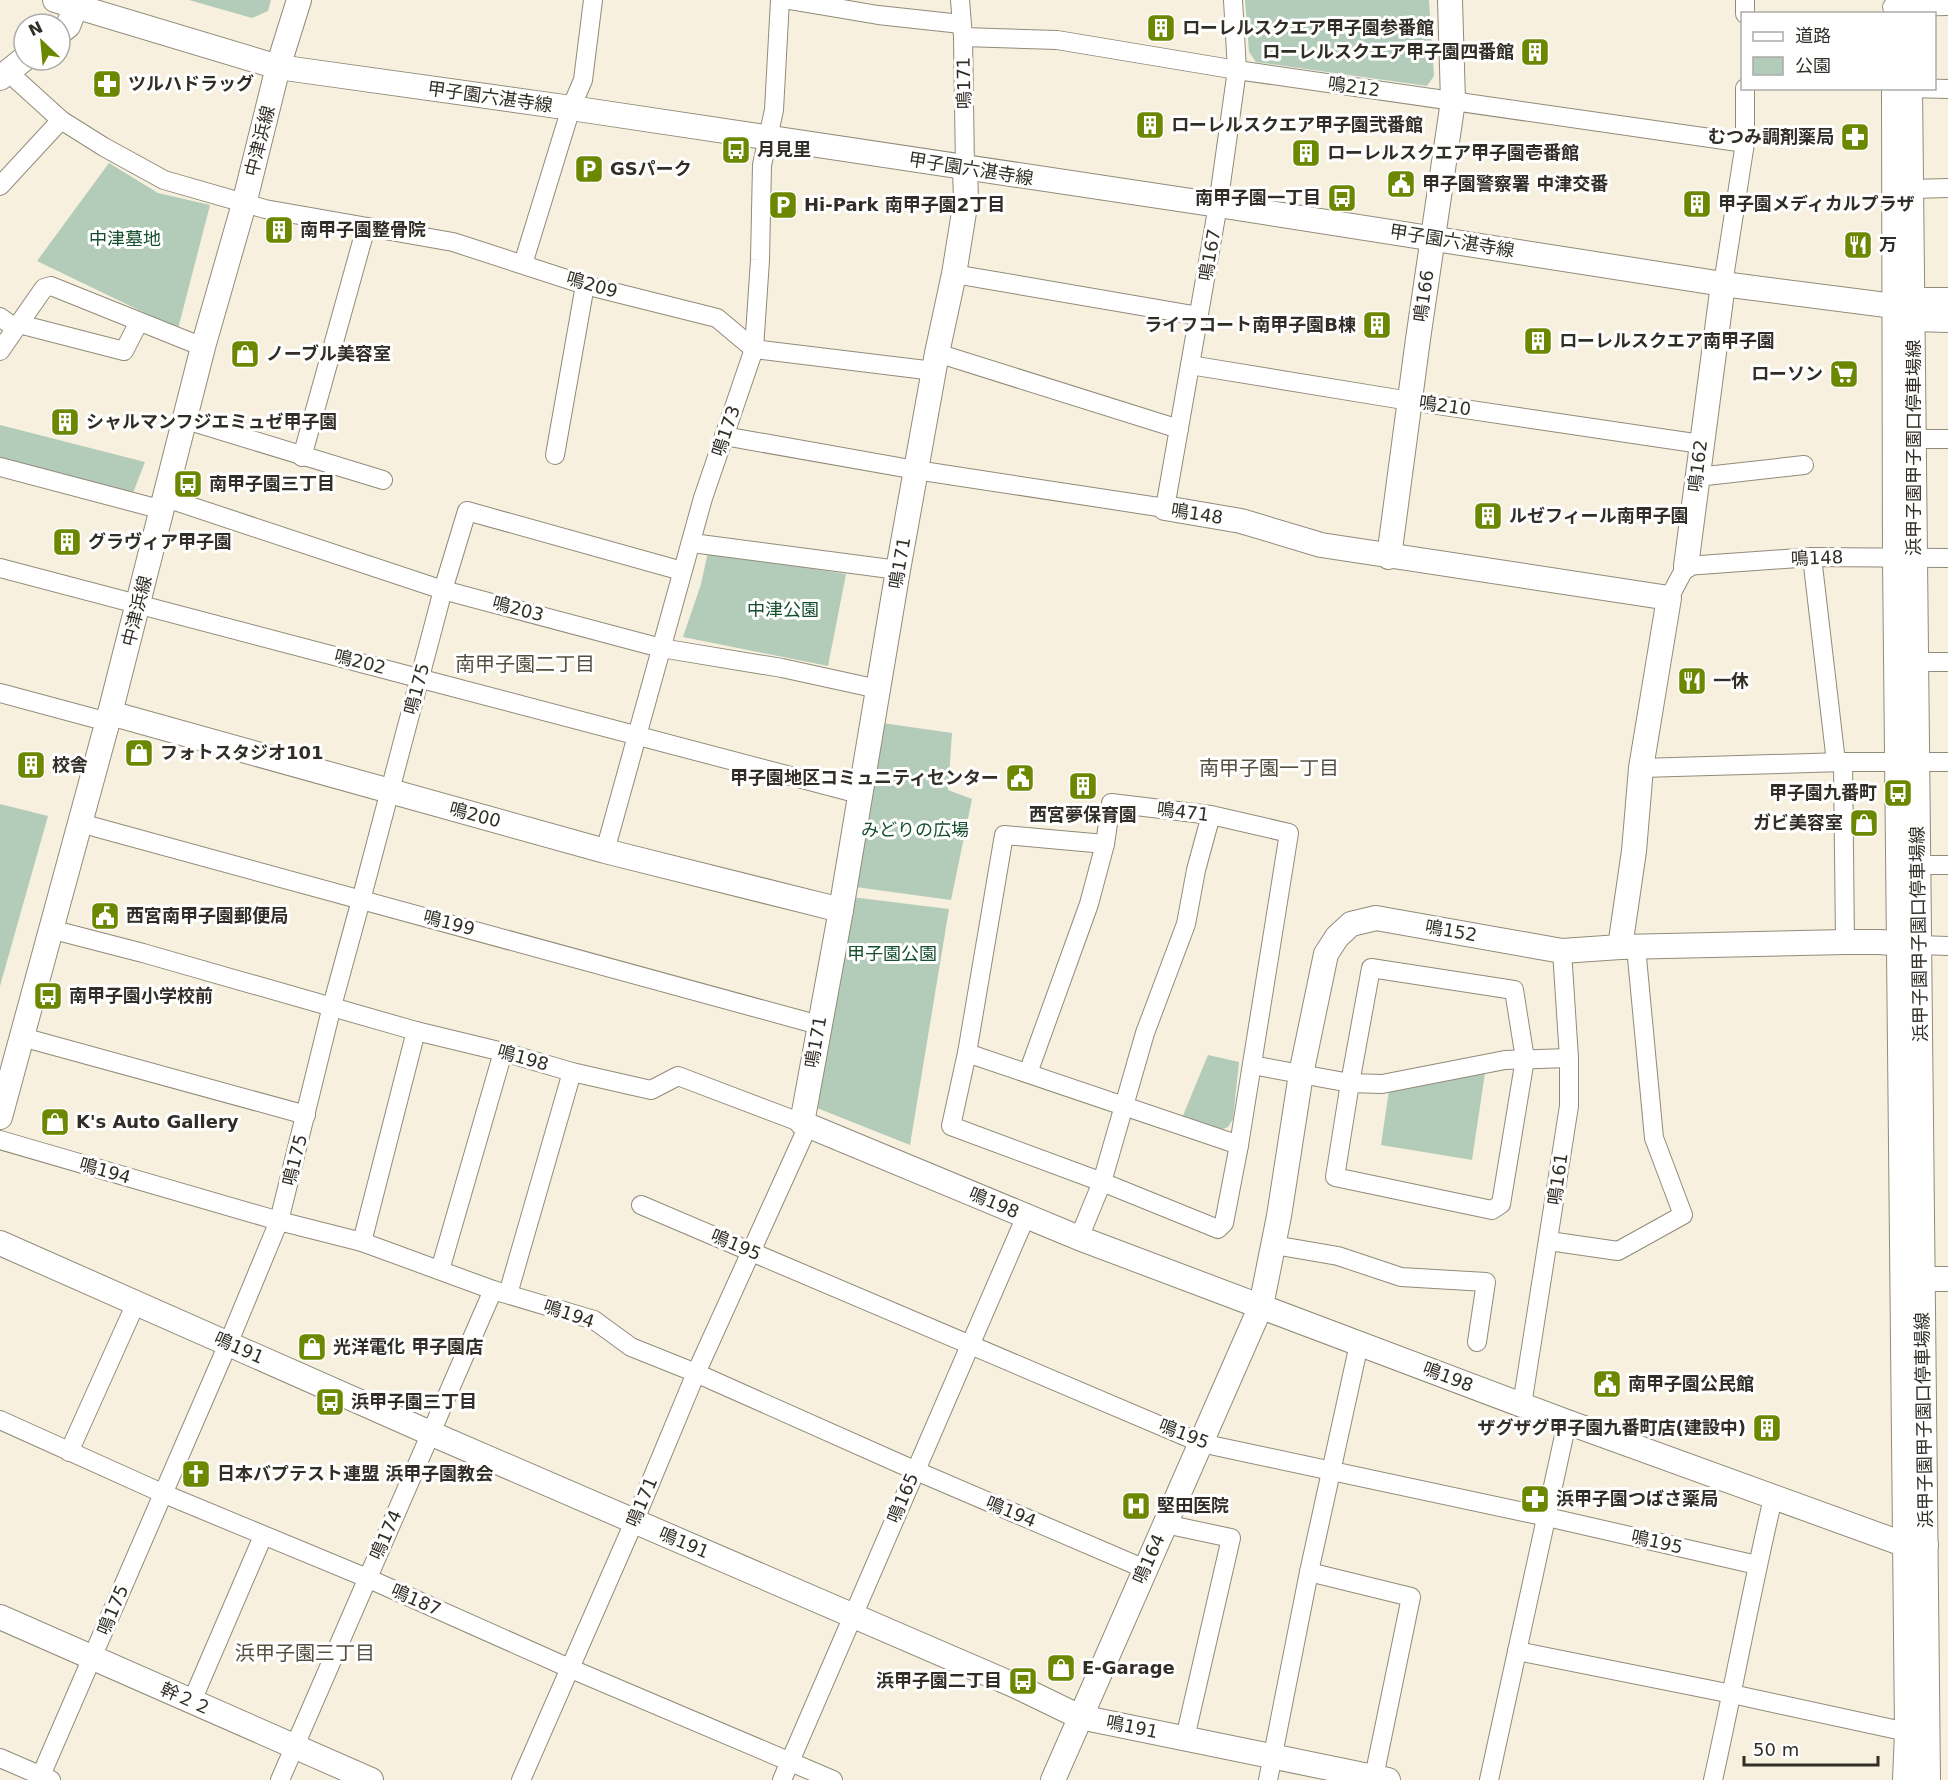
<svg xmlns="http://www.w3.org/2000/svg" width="1948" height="1780" font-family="'DejaVu Sans','Noto Sans JP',sans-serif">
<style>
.green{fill:#b2ccb9}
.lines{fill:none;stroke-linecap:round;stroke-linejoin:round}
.street-casing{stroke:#928b7a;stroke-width:20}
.secondary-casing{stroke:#928b7a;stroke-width:26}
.street{stroke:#fff;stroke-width:18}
.secondary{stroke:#fff;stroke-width:24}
.labels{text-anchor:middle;stroke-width:6;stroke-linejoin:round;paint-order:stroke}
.poi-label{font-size:18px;font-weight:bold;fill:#302e26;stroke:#fff;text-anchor:start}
.street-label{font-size:18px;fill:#302e26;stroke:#fff}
.park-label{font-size:18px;fill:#154f2e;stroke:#fff}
.neighbourhood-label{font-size:20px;fill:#565040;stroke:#fff}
</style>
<rect width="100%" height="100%" fill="#f8f0de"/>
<g class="green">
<polygon points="189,0 271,0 268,11 252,18"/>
<polygon points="1245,0 1429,0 1434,76 1427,86 1256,62 1249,52"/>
<polygon points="109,163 158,193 210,205 178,329 37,261"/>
<polygon points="0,425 145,462 133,493 0,458"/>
<polygon points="708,552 846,574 828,666 683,637 701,584"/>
<polygon points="882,723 952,733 948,790 972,799 951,900 855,887"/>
<polygon points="0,804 48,816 0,986"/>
<polygon points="851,897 949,909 910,1145 817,1108"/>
<polygon points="1208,1055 1239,1062 1233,1119 1228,1127 1223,1129 1182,1118"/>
<polygon points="1485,1073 1472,1160 1381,1145 1389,1090"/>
</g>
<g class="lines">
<g class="street-casing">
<g id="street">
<polyline points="789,0 878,15 961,24"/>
<polyline points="960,0 963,37 965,168"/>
<polyline points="1745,0 1745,14"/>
<polyline points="1892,7 1948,6"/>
<polyline points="963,37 1057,40 1237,70 1745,143"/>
<polyline points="8,72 61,120 104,147 164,180 265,209 453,242 585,285 717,318 754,349 934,371"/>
<polyline points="1910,88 1948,89"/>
<polyline points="0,186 61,120"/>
<polyline points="1912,189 1948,188"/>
<polyline points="523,264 571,108 583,80 593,0"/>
<polyline points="954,274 1199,316"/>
<polyline points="1723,284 1745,143 1745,88"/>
<polyline points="0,317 15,328"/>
<polyline points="19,324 124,351 139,322"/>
<polyline points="0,351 44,288 51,286 203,347"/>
<polyline points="937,353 1179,429"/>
<polyline points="1190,365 1410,401 1701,444"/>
<polyline points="186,420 383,480"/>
<polyline points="724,436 916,470 1165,508 1218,205 1237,70 1233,0"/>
<polyline points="1902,439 1948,439"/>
<polyline points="555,455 585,285"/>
<polyline points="302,457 366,227"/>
<polyline points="0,467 163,510"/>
<polyline points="1697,477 1804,465"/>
<polyline points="166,498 443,590 661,648 782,668 878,689"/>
<polyline points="692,543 898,570"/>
<polyline points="1812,557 1836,762"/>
<path d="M0,568c286,78 573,148 859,226"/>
<polyline points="1669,598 1686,566 1812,557 1948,558"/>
<polyline points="1916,662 1948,662"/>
<polyline points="0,693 108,722"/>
<polyline points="1843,762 1845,942"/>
<polyline points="1641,768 1843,762 1948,762"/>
<polyline points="80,823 819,1025"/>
<polyline points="605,851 703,498 754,349 760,260 762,165 774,110 780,0"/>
<polyline points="1917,865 1948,865"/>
<polyline points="50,929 143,953 416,1031 503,1052 572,1072 651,1090 678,1076 802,1123"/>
<polyline points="1919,945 1948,946"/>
<polygon points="1371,968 1514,990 1525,1059 1501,1204 1492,1210 1335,1177 1350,1083"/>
<polyline points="22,1037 306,1115"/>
<polyline points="967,1053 1239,1145"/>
<polyline points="1252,1065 1350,1083 1382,1084 1505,1060 1569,1058"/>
<polyline points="1028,1073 1089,904 1105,844"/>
<polyline points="0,1140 279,1221 362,1242 493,1290 594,1320 631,1347 696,1373 914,1470 1145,1569"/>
<polyline points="641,1205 1201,1443 1547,1517 1757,1565"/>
<polyline points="1079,1238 1102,1182 1218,1229 1224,1223 1239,1145 1289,833 1211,815 1111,803 1105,844 1004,835 967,1053 951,1126 1102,1182 1145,1033 1186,924 1196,870 1211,815"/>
<polyline points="1549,1241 1618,1251 1683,1215 1654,1138 1636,947"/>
<polyline points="362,1242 416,1031"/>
<polyline points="1274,1245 1338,1256 1401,1277 1486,1282 1477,1342"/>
<polyline points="440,1270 503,1052"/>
<polyline points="508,1294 572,1072"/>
<polyline points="1522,1405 1569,1106 1569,1058 1562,951"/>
<polyline points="0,1420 162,1493 367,1578 569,1668 833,1780"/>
<polyline points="69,1452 136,1303"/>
<polyline points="1165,1524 1231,1538 1185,1738"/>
<polyline points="1309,1572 1411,1597 1374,1777"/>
<polyline points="1517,1651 1732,1694 1907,1732"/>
<polyline points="192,1701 263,1536"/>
<polyline points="0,1758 51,1780"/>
<polyline points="39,1780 228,1344 279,1221 332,1006 361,900 443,590 467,511 682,571"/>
<polyline points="280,1780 493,1290"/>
<polyline points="521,1780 634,1522 696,1373 808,1126"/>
<polyline points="782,1780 1026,1216"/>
<polyline points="1268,1780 1309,1572 1359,1344"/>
<polyline points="1489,1780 1567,1422"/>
<path d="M1713,1780c21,-94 38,-188 60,-282"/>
</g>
</g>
<g class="secondary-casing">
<g id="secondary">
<polyline points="55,0 278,67 571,108 1218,205 1723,284 1894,306 1912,300 1948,300"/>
<polyline points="1908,0 1908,14"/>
<polyline points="60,32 68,26 76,6"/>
<polyline points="0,78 24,59"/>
<polyline points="1894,88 1895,557 1907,1732 1905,1780"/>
<polyline points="1910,88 1928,1780"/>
<polyline points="965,168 966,200 954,274 937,353 898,570 841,910 802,1123 1079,1238 1567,1422 1906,1545 1926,1545"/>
<polyline points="1901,311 1913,319 1948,320"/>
<polyline points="1165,508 1241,521 1321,545 1669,598 1641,768 1634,851 1620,947"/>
<polyline points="1389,557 1418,339 1453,101 1450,0"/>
<polyline points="1686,566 1723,284"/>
<polyline points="110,713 605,851 841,910"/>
<polyline points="0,1117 110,713 203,347 244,204 278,67 299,0"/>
<polyline points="0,1243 430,1433 1016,1686 1080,1717 1388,1780"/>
<polyline points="1906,1279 1948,1279"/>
<polyline points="0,1617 371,1780"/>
<polyline points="1053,1780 1261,1306 1279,1216 1301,1074 1326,954 1337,937 1351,924 1376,918 1562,951 1620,947 1845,942 1880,942 1914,945"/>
</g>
</g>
<use href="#street" class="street"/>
<use href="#secondary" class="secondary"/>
</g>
<defs>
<g id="building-square" transform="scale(1.5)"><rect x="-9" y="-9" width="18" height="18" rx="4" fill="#6c8800" stroke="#fff"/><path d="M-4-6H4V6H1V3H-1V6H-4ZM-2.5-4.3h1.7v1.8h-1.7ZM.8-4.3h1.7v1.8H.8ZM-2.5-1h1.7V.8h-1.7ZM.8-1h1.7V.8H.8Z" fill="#fff"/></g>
<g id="pharmacy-square" transform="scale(1.5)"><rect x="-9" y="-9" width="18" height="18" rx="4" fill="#6c8800" stroke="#fff"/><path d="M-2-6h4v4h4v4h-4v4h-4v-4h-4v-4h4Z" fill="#fff"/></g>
<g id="bus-square" transform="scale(1.5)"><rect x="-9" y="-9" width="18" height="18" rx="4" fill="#6c8800" stroke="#fff"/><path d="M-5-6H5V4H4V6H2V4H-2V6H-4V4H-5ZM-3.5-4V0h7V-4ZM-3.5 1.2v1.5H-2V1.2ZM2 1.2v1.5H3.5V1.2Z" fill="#fff"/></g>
<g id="parking-square" transform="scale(1.5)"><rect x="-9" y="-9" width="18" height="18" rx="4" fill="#6c8800" stroke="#fff"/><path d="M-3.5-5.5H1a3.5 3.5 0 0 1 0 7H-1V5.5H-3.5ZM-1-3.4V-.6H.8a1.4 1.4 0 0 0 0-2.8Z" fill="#fff"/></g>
<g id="civic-square" transform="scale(1.5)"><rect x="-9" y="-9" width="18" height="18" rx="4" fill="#6c8800" stroke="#fff"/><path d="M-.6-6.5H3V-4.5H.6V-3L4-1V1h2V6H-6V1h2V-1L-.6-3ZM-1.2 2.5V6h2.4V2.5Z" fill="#fff"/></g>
<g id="restaurant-square" transform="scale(1.5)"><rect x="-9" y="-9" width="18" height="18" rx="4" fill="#6c8800" stroke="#fff"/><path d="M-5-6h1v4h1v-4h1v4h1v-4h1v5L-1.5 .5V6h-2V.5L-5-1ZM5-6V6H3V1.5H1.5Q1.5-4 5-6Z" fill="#fff"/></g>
<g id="shop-square" transform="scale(1.5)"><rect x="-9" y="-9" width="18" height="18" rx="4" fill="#6c8800" stroke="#fff"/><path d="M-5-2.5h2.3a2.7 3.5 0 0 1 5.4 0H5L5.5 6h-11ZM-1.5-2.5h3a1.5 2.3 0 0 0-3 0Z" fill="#fff"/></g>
<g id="supermarket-square" transform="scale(1.5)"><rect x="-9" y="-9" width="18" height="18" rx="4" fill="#6c8800" stroke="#fff"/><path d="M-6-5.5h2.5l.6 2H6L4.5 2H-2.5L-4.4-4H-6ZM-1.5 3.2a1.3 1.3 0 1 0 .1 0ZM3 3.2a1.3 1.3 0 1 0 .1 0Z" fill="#fff"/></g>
<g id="church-square" transform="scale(1.5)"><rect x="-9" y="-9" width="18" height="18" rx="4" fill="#6c8800" stroke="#fff"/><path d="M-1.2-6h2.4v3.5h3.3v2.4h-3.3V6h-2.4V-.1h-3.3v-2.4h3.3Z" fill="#fff"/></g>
<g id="hospital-square" transform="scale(1.5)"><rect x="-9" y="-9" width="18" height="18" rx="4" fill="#6c8800" stroke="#fff"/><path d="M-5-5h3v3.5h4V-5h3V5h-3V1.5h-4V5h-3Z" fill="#fff"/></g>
</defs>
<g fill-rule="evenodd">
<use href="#building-square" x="1161" y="28"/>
<use href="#building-square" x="1535" y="52"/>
<use href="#pharmacy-square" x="107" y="84"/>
<use href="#building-square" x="1150" y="125"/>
<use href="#pharmacy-square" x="1855" y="137"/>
<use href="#bus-square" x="736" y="150"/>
<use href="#building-square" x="1306" y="153"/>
<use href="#parking-square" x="589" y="169"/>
<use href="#civic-square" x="1401" y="184"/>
<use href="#bus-square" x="1342" y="198"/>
<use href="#building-square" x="1697" y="204"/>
<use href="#parking-square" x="783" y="205"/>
<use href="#building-square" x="279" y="230"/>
<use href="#restaurant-square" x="1858" y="245"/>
<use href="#building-square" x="1377" y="325"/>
<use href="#building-square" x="1538" y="341"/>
<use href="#shop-square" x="245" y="354"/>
<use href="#supermarket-square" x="1844" y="374"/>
<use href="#building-square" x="65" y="422"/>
<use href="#bus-square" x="188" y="484"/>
<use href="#building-square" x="1488" y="516"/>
<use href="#building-square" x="67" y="542"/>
<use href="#restaurant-square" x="1692" y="681"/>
<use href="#shop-square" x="139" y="753"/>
<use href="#building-square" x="31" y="765"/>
<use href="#civic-square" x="1020" y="778"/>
<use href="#building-square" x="1083" y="786"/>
<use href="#bus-square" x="1898" y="793"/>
<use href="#shop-square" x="1864" y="823"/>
<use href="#civic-square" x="105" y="916"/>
<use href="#bus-square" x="48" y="996"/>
<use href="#shop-square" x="55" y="1122"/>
<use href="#shop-square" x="312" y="1347"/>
<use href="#civic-square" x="1607" y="1384"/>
<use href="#bus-square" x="330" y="1402"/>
<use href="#building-square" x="1767" y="1428"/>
<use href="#church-square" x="196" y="1474"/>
<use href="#pharmacy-square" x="1535" y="1499"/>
<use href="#hospital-square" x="1136" y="1506"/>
<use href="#shop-square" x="1061" y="1668"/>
<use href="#bus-square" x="1023" y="1681"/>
</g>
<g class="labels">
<g class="poi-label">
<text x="1182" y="34">ローレルスクエア甲子園参番館</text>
<text x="1514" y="58" text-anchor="end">ローレルスクエア甲子園四番館</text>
<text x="128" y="90">ツルハドラッグ</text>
<text x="1171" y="131">ローレルスクエア甲子園弐番館</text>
<text x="1834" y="143" text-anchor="end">むつみ調剤薬局</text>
<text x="757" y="156">月見里</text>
<text x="1327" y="159">ローレルスクエア甲子園壱番館</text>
<text x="610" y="175">GSパーク</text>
<text x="1422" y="190">甲子園警察署 中津交番</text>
<text x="1321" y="204" text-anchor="end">南甲子園一丁目</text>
<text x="1718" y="210">甲子園メディカルプラザ</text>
<text x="804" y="211">Hi-Park 南甲子園2丁目</text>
<text x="300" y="236">南甲子園整骨院</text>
<text x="1879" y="251">万</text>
<text x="1356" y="331" text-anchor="end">ライフコート南甲子園B棟</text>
<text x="1559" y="347">ローレルスクエア南甲子園</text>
<text x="266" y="360">ノーブル美容室</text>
<text x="1823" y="380" text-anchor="end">ローソン</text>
<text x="86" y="428">シャルマンフジエミュゼ甲子園</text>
<text x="209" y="490">南甲子園三丁目</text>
<text x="1509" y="522">ルゼフィール南甲子園</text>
<text x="88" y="548">グラヴィア甲子園</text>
<text x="1713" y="687">一休</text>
<text x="160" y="759">フォトスタジオ101</text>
<text x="52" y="771">校舎</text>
<text x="999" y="784" text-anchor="end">甲子園地区コミュニティセンター</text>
<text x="1877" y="799" text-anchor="end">甲子園九番町</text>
<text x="1083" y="821" text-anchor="middle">西宮夢保育園</text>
<text x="1843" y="829" text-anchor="end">ガビ美容室</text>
<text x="126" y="922">西宮南甲子園郵便局</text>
<text x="69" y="1002">南甲子園小学校前</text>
<text x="76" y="1128">K's Auto Gallery</text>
<text x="333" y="1353">光洋電化 甲子園店</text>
<text x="1628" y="1390">南甲子園公民館</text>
<text x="351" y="1408">浜甲子園三丁目</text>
<text x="1746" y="1434" text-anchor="end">ザグザグ甲子園九番町店(建設中)</text>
<text x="217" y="1480">日本バプテスト連盟 浜甲子園教会</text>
<text x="1556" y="1505">浜甲子園つばさ薬局</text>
<text x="1157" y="1512">堅田医院</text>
<text x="1082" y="1674">E-Garage</text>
<text x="1002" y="1687" text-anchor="end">浜甲子園二丁目</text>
</g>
<g class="street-label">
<text transform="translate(964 83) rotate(-91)" y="6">鳴171</text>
<text transform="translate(1354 87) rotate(8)" y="6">鳴212</text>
<text transform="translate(490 97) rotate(8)" y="6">甲子園六湛寺線</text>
<text transform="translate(260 141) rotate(-76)" y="6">中津浜線</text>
<text transform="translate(971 169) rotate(9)" y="6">甲子園六湛寺線</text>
<text transform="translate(1452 241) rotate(9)" y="6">甲子園六湛寺線</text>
<text transform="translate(1210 255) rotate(-80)" y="6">鳴167</text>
<text transform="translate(592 285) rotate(16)" y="6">鳴209</text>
<text transform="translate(1424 296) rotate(-82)" y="6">鳴166</text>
<text transform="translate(1445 406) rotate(8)" y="6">鳴210</text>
<text transform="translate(726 431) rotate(-71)" y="6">鳴173</text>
<text transform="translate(1914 448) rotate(-90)" y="6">浜甲子園甲子園口停車場線</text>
<text transform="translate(1698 466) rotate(-83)" y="6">鳴162</text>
<text transform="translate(1197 514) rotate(9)" y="6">鳴148</text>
<text transform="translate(1817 558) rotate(-2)" y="6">鳴148</text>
<text transform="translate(900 563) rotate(-80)" y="6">鳴171</text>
<text transform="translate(518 609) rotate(15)" y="6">鳴203</text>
<text transform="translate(137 611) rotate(-76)" y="6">中津浜線</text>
<text transform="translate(360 662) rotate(14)" y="6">鳴202</text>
<text transform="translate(417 689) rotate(-75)" y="6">鳴175</text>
<text transform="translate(1183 812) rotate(7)" y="6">鳴471</text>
<text transform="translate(475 815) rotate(15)" y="6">鳴200</text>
<text transform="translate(449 923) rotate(15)" y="6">鳴199</text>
<text transform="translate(1451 931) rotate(10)" y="6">鳴152</text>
<text transform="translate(1919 934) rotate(-91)" y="6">浜甲子園甲子園口停車場線</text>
<text transform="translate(816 1042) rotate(-80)" y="6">鳴171</text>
<text transform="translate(523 1058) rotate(16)" y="6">鳴198</text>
<text transform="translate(295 1160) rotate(-76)" y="6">鳴175</text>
<text transform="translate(105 1171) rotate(16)" y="6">鳴194</text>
<text transform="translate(1558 1179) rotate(-82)" y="6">鳴161</text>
<text transform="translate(994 1203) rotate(23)" y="6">鳴198</text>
<text transform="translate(736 1245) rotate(23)" y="6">鳴195</text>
<text transform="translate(569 1314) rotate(19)" y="6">鳴194</text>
<text transform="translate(239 1348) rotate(24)" y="6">鳴191</text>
<text transform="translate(1448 1377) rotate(21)" y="6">鳴198</text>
<text transform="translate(1924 1420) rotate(-91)" y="6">浜甲子園甲子園口停車場線</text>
<text transform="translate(1184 1434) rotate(21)" y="6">鳴195</text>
<text transform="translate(903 1498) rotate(-67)" y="6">鳴165</text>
<text transform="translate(642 1502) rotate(-67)" y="6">鳴171</text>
<text transform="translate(1011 1512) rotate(23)" y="6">鳴194</text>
<text transform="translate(386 1535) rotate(-66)" y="6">鳴174</text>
<text transform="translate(1657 1542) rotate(13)" y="6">鳴195</text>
<text transform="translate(684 1543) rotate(23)" y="6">鳴191</text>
<text transform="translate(1149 1559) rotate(-66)" y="6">鳴164</text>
<text transform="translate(416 1600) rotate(24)" y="6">鳴187</text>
<text transform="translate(113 1610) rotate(-67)" y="6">鳴175</text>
<text transform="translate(186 1699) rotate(24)" y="6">幹２２</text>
<text transform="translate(1132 1727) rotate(12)" y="6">鳴191</text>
</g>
<g class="park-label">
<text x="125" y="245">中津墓地</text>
<text x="783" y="616">中津公園</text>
<text x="915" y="836">みどりの広場</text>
<text x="892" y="960">甲子園公園</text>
</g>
<g class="neighbourhood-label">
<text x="525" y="671">南甲子園二丁目</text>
<text x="1269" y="775">南甲子園一丁目</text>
<text x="305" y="1660">浜甲子園三丁目</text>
</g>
</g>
<rect x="1741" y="12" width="195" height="78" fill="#ffffff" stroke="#acaba8" stroke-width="1.5"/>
<rect x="1753" y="32" width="30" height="9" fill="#ffffff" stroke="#acaba8" stroke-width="1.5"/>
<text x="1795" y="42" font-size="18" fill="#302e26">道路</text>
<rect x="1753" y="57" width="30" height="18" fill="#b2ccb9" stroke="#acaba8" stroke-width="1.5"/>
<text x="1795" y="72" font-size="18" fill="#302e26">公園</text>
<g transform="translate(42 42) rotate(334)"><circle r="28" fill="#ffffff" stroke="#acaba8" stroke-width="1.5"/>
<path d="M0-4.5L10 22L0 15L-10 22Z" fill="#6c8800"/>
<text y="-9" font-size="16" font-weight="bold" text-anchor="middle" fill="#302e26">N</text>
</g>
<path d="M1744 1756v9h134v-9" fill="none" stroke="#302e26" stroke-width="3"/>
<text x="1753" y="1756" font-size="18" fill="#302e26" stroke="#ffffff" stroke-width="4.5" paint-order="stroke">50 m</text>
</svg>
